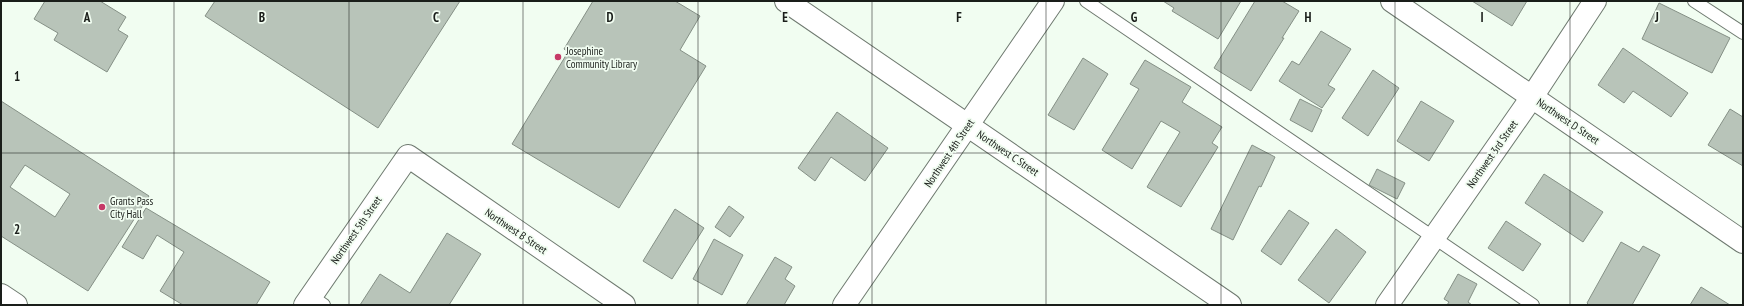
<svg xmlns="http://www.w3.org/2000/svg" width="1744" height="306" font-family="'PT Sans Narrow',sans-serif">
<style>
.building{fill:#b8c4b9;stroke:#859086;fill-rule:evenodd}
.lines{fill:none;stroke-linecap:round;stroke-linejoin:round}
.lane-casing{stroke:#6f7a70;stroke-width:14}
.street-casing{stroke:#6f7a70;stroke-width:24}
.secondary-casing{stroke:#6f7a70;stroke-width:24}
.lane{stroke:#fff;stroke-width:12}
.street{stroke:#fff;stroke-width:22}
.secondary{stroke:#fff;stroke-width:22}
.grid{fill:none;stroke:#1a1e1a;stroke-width:1;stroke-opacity:0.55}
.poi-dot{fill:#c63967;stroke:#f1fdf1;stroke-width:1.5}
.labels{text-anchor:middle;stroke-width:3.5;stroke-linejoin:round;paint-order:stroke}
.poi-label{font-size:11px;fill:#1a1e1a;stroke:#f1fdf1;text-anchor:start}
.street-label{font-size:11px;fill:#1a1e1a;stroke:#f1fdf1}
.grid-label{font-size:13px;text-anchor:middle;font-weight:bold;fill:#1a1e1a;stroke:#f1fdf1;stroke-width:3.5;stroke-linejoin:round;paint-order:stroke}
</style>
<rect width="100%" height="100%" fill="#f1fdf1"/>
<g class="building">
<polygon points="45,1 100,1 126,17 118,30 128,36 107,72 54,40 58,33 34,19"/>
<polygon points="215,1 460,1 378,128 205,16"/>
<polygon points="593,1 675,1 700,16 680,50 706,66 619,208 512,144 568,52 564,49"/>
<polygon points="1163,1 1241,1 1218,39 1172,11 1174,8"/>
<polygon points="1255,1 1282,1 1299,11 1282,38 1284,38 1251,91 1214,68"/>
<polygon points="1472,1 1527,1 1512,26"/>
<polygon points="1659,3 1730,38 1712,73 1642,39"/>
<polygon points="1321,31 1351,49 1328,85 1335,89 1322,108 1279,81 1292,61 1299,65"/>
<polygon points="1623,48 1688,93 1671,117 1633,91 1624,103 1598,85"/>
<polygon points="1083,58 1108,74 1074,130 1048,115"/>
<polygon points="1145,60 1191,87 1182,102 1222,127 1212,143 1218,147 1181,207 1147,187 1180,132 1161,121 1132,169 1102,150 1139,89 1130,84"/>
<polygon points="1373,70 1399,88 1368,136 1342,118"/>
<polygon points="1300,99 1322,110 1312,132 1290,120"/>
<path d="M1,101l148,95 -61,95 -87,-55zM25,165l45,29 -15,23 -45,-30z"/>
<polygon points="1421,101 1454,121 1429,161 1397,141"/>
<polygon points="1730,109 1743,117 1743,166 1708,145"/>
<polygon points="837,112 888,148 865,181 831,157 815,181 798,168"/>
<polygon points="1252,145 1275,157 1261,187 1259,186 1233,240 1211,229"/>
<polygon points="1377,169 1405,183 1397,199 1369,185"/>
<polygon points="1544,174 1603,212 1583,242 1525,203"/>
<polygon points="729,206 744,217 730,237 715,227"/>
<polygon points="146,208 270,282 256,305 183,305 160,291 184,252 157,235 143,259 122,247"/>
<polygon points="675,209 704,228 672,279 643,261"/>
<polygon points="1289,210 1309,223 1281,265 1261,251"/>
<polygon points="1506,221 1541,244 1523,271 1488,248"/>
<polygon points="1336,229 1366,252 1329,303 1298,280"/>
<polygon points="447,233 481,254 449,305 360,305 380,274 410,293"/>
<polygon points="714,239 743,255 722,295 693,279"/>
<polygon points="1621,242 1639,252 1643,246 1660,255 1632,305 1589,305 1587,303"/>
<polygon points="775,257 792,267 785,279 795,286 784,305 746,305"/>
<polygon points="1458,274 1477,284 1468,302 1472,305 1447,305 1449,302 1444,299"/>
<polygon points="1701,287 1730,305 1690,305"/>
</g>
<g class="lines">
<g class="lane-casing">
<g id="lane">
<polyline points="1086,1 1533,305"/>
<polyline points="1694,1 1743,33"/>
<polyline points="311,296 324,305"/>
</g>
</g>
<g class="street-casing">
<g id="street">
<polyline points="786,1 1230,305"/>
<polyline points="305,305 408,156 624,305"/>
<polyline points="1387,305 1532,97 1595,1"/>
</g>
</g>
<g class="secondary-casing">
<g id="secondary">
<polyline points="1392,1 1743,242"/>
<polyline points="1,295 16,305"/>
<polyline points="844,305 1053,1"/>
</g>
</g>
<use href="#lane" class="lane"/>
<use href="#street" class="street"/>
<use href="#secondary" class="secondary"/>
</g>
<path class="grid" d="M174,1v304M349,1v304M523,1v304M698,1v304M872,1v304M1046,1v304M1221,1v304M1395,1v304M1570,1v304M1,153h1742"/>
<g class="poi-dot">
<circle cx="558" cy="57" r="4"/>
<circle cx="102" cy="207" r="4"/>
</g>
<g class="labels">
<g class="poi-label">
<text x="566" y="55">Josephine<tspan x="566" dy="13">Community Library</tspan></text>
<text x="110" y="205">Grants Pass<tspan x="110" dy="13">City Hall</tspan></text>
</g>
<g class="street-label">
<text transform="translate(1568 121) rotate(34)" y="4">Northwest D Street</text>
<text transform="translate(949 153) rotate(-56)" y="4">Northwest 4th Street</text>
<text transform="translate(1008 153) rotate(34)" y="4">Northwest C Street</text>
<text transform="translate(1492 154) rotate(-55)" y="4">Northwest 3rd Street</text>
<text transform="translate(356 230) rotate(-55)" y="4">Northwest 5th Street</text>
<text transform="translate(516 231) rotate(34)" y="4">Northwest B Street</text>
</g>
</g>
<g class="grid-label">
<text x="87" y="22">A</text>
<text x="262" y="22">B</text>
<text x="436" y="22">C</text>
<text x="610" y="22">D</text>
<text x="785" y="22">E</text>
<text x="959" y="22">F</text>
<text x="1134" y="22">G</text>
<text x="1308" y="22">H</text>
<text x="1482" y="22">I</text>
<text x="1657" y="22">J</text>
<text x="17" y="81">1</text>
<text x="17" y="234">2</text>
</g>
<rect width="1744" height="306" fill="none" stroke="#1a1e1a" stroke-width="4"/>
</svg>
